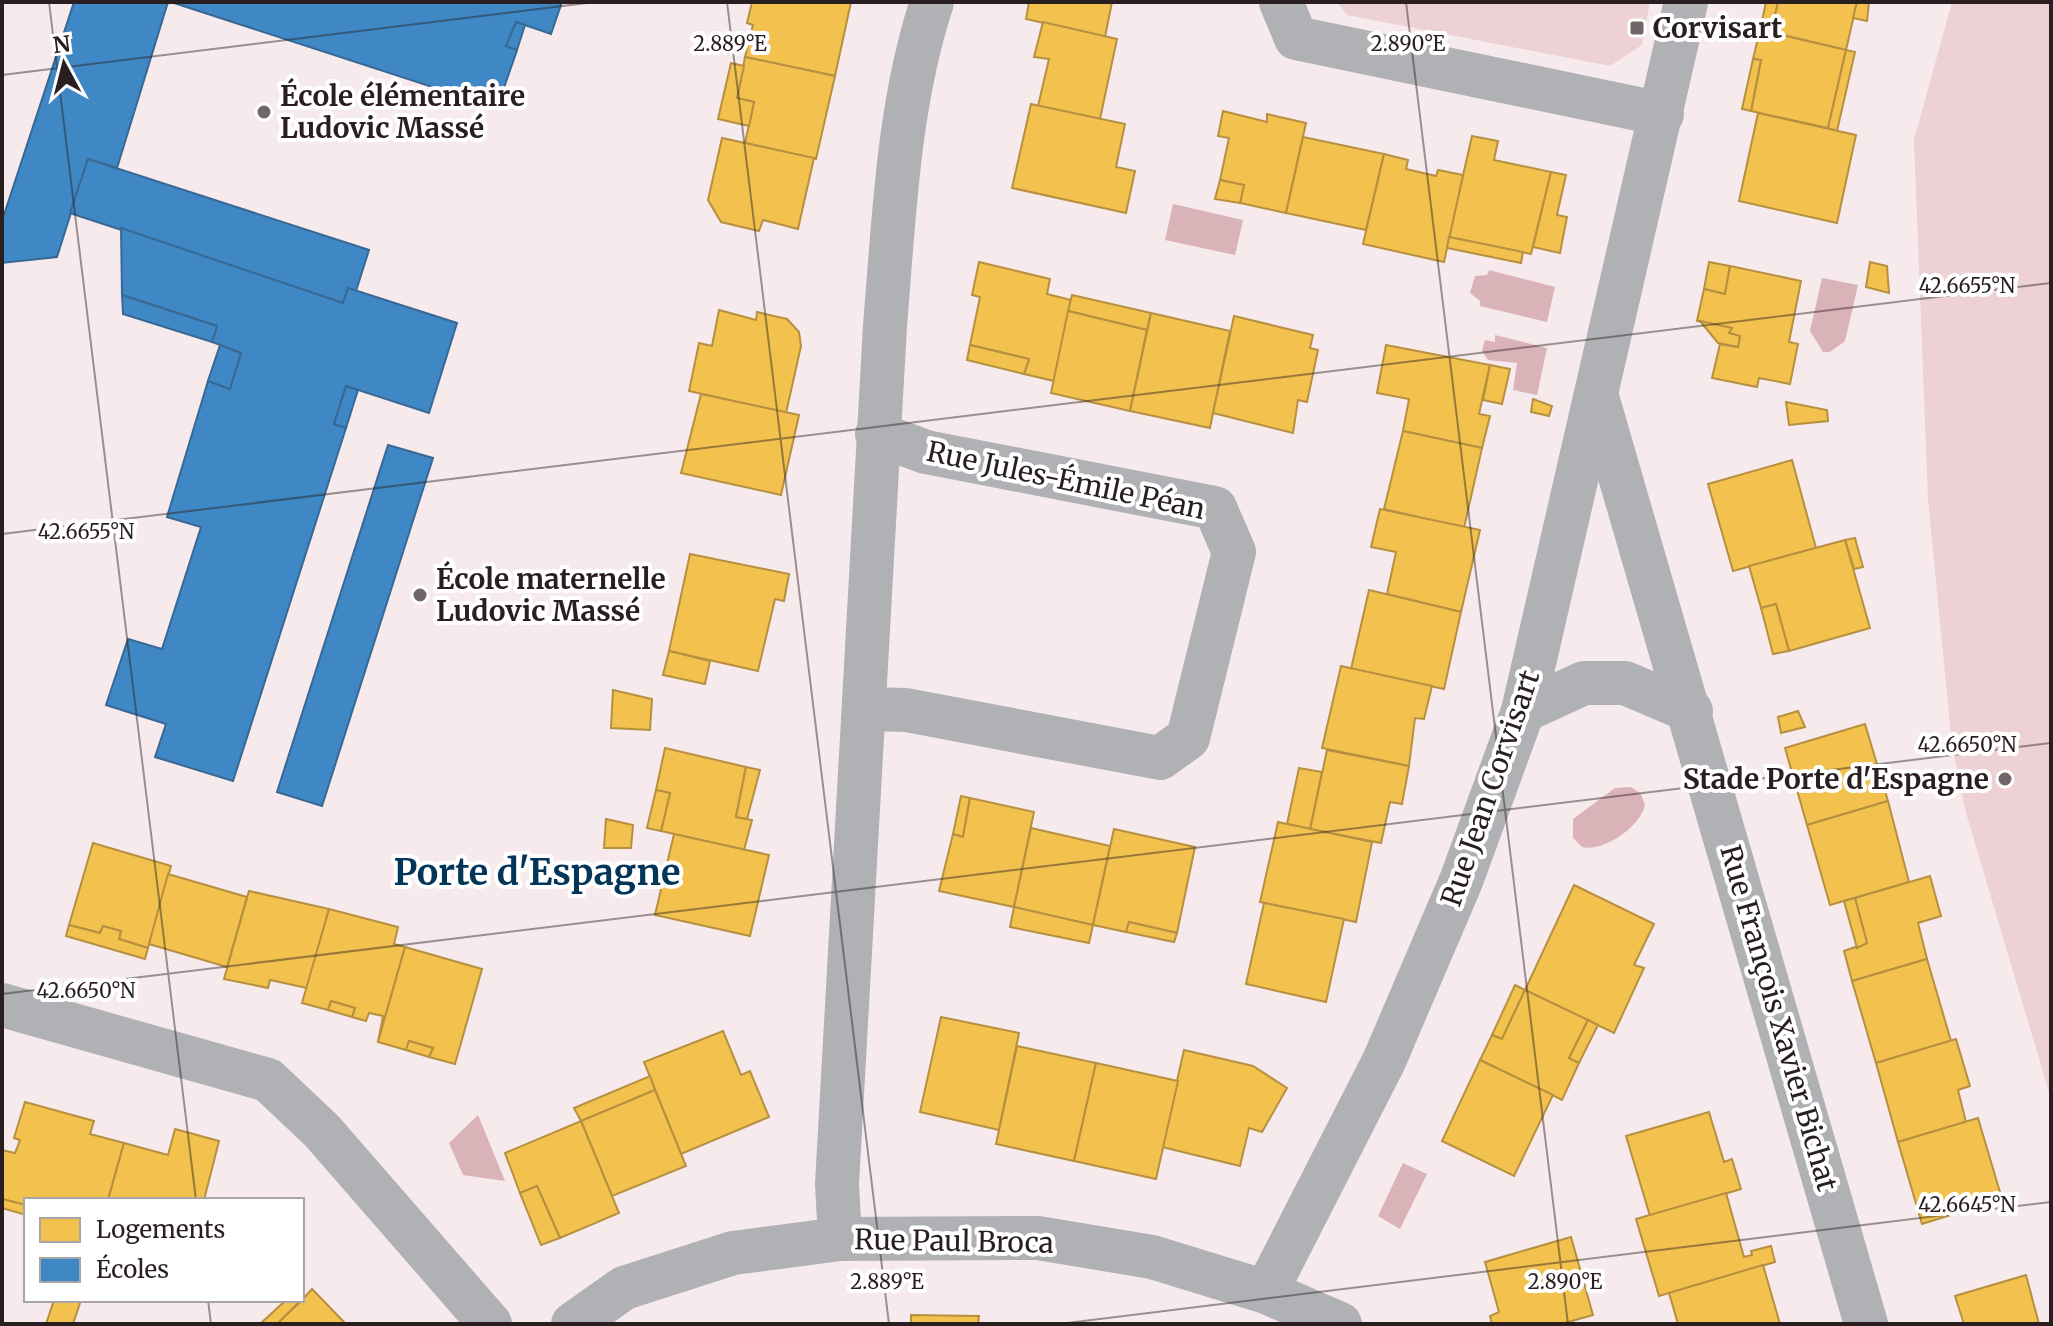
<svg xmlns="http://www.w3.org/2000/svg" width="2053" height="1326" font-family="Merriweather,serif">
<style>
.green{fill:#edd1d5}
.water{fill:#dab3b8}
.homes{fill:#f2c14e;stroke:#b69040;stroke-width:2}
.schools{fill:#3f88c5;stroke:#386894;stroke-width:2}
.lines{fill:none;stroke-linecap:round;stroke-linejoin:round}
.minor{stroke:#b0b1b5;stroke-width:44}
.ticks{fill:none;stroke:#291f20;stroke-width:2;stroke-opacity:0.45}
.poi-dot{fill:#716667;stroke:#fff;stroke-width:3}
.labels{text-anchor:middle;stroke-width:8;stroke-linejoin:round;paint-order:stroke}
.poi-label{font-size:28px;font-weight:bold;fill:#291f20;stroke:#fff;text-anchor:start}
.street-label{font-size:28px;fill:#291f20;stroke:#fff}
.district-label{font-size:36px;font-weight:bold;fill:#033558;stroke:#fff}
.ticks-label{font-size:20px;text-anchor:middle;fill:#291f20;stroke:#fff;stroke-width:8;stroke-linejoin:round;paint-order:stroke}
</style>
<rect width="100%" height="100%" fill="#f7eaec"/>
<g class="green">
<polygon points="1337,2 1650,2 1642,45 1610,66 1347,15"/>
<polygon points="1952,2 2051,2 2051,1099 1966,813 1952,745 1928,500 1914,140"/>
</g>
<g class="water">
<polygon points="1173,204 1243,220 1235,255 1165,240"/>
<polygon points="1489,270 1555,287 1547,322 1480,306 1480,301 1470,293 1475,276 1487,275"/>
<polygon points="1822,278 1858,285 1845,341 1830,352 1823,352 1810,331"/>
<polygon points="1495,335 1547,348 1537,395 1513,390 1517,363 1488,360 1482,351 1485,340 1495,342"/>
<path d="M1631,787l10,7 4,11c-5,22 -41,47 -63,42l-9,-9v-19l42,-31z"/>
<polygon points="478,1115 505,1181 463,1175 449,1143"/>
<polygon points="1403,1163 1427,1174 1400,1229 1378,1216"/>
</g>
<g class="homes">
<polygon points="752,2 851,2 835,76 745,57 753,25 747,23"/>
<polygon points="1029,2 1112,2 1105,37 1026,19"/>
<polygon points="1766,2 1778,2 1771,32 1760,30"/>
<polygon points="1778,2 1857,2 1846,50 1771,32"/>
<polygon points="1857,2 1869,2 1867,21 1853,18"/>
<polygon points="1043,22 1117,39 1100,119 1038,106 1049,59 1034,57"/>
<polygon points="1760,30 1846,50 1828,128 1751,111 1761,60 1753,59"/>
<polygon points="1846,50 1855,52 1837,131 1828,128"/>
<polygon points="745,57 835,76 816,159 745,143 754,102 737,98"/>
<polygon points="1753,59 1761,60 1751,111 1742,109"/>
<polygon points="731,63 744,66 737,98 754,102 749,126 718,119"/>
<polygon points="1031,104 1125,124 1116,167 1135,171 1126,213 1012,188"/>
<polygon points="1223,111 1267,122 1267,114 1306,123 1286,213 1240,203 1244,185 1220,180 1229,138 1218,136"/>
<polygon points="1758,113 1856,135 1837,223 1739,201"/>
<polygon points="1472,136 1498,141 1494,160 1551,172 1531,254 1449,237"/>
<polygon points="1303,137 1384,154 1366,230 1286,213"/>
<polygon points="722,138 814,158 798,229 763,220 759,231 721,222 708,200"/>
<polygon points="1384,154 1408,160 1406,169 1436,176 1438,170 1463,175 1444,262 1363,244"/>
<polygon points="1551,172 1566,175 1557,215 1567,217 1560,253 1533,247"/>
<polygon points="1220,180 1244,185 1240,203 1215,199"/>
<polygon points="1449,237 1523,252 1521,263 1447,248"/>
<polygon points="979,262 1050,279 1047,294 1071,300 1054,381 1024,374 1029,359 970,345 980,297 972,295"/>
<polygon points="1709,262 1730,266 1725,294 1704,289"/>
<polygon points="1870,262 1887,266 1889,293 1866,287"/>
<polygon points="1730,266 1801,281 1789,342 1798,344 1790,384 1759,378 1757,387 1712,378 1720,344 1738,347 1740,336 1729,333 1732,328 1697,321 1704,289 1725,294"/>
<polygon points="1072,295 1151,313 1147,330 1068,311"/>
<polygon points="719,310 756,320 757,312 787,319 799,332 801,346 786,413 689,391 699,343 712,346"/>
<polygon points="1068,311 1147,330 1130,411 1051,393"/>
<polygon points="1151,313 1230,331 1210,428 1130,411"/>
<polygon points="1234,316 1313,335 1310,348 1318,350 1307,402 1298,400 1293,433 1213,413"/>
<polygon points="1700,321 1732,328 1729,333 1740,336 1738,347 1718,343"/>
<polygon points="970,345 1029,359 1024,374 967,360"/>
<polygon points="1386,345 1490,365 1479,414 1490,416 1482,448 1403,431 1409,399 1377,393"/>
<polygon points="1490,365 1510,369 1502,404 1483,400"/>
<polygon points="701,394 799,415 781,495 681,473"/>
<polygon points="1533,399 1552,406 1549,416 1531,412"/>
<polygon points="1786,402 1827,410 1828,421 1789,425"/>
<polygon points="1403,431 1482,448 1464,528 1384,509"/>
<polygon points="1792,460 1816,548 1733,571 1708,484"/>
<polygon points="1380,509 1480,530 1461,612 1387,594 1396,552 1371,547"/>
<polygon points="1855,538 1863,567 1854,569 1845,540"/>
<polygon points="1845,540 1870,628 1789,651 1776,604 1761,608 1749,566"/>
<polygon points="690,554 789,574 784,601 775,599 758,671 669,651"/>
<polygon points="1369,590 1461,612 1444,689 1351,669"/>
<polygon points="1776,604 1789,651 1773,654 1761,608"/>
<polygon points="669,651 710,661 705,684 663,675"/>
<polygon points="1341,666 1432,686 1424,719 1415,718 1409,766 1322,748"/>
<polygon points="613,690 652,699 650,730 611,728"/>
<polygon points="1798,711 1805,727 1781,733 1778,717"/>
<polygon points="1865,724 1888,801 1807,825 1785,748"/>
<polygon points="665,748 746,767 736,817 752,820 744,850 661,831 670,793 656,790"/>
<polygon points="1327,750 1409,766 1402,804 1390,802 1381,843 1310,829"/>
<polygon points="746,767 760,770 747,819 736,817"/>
<polygon points="1299,768 1322,772 1310,829 1287,824"/>
<polygon points="656,790 670,793 661,831 647,828"/>
<polygon points="961,796 970,798 963,837 953,834"/>
<polygon points="970,798 1034,812 1014,907 939,891 953,834 963,837"/>
<polygon points="1888,801 1909,882 1830,905 1807,825"/>
<polygon points="606,819 633,825 631,848 604,848"/>
<polygon points="1278,822 1372,842 1356,922 1260,902"/>
<polygon points="1031,828 1110,846 1093,925 1014,907"/>
<polygon points="1114,829 1195,847 1177,933 1129,922 1126,932 1093,925"/>
<polygon points="674,834 769,855 750,936 655,915"/>
<polygon points="93,843 171,866 148,948 119,939 121,931 103,926 100,933 69,925"/>
<polygon points="168,874 247,897 227,967 149,944"/>
<polygon points="1930,876 1941,916 1918,923 1927,959 1852,981 1844,951 1867,943 1855,898"/>
<polygon points="1574,885 1654,924 1634,965 1644,968 1614,1033 1525,990"/>
<polygon points="249,891 329,909 307,988 270,980 268,988 224,979"/>
<polygon points="1855,898 1867,943 1857,948 1844,901"/>
<polygon points="1264,903 1344,919 1326,1002 1246,984"/>
<polygon points="1014,907 1093,925 1089,943 1010,927"/>
<polygon points="329,909 398,927 394,944 405,947 378,1042 383,1016 369,1013 366,1021 352,1017 355,1008 331,1001 328,1010 302,1003"/>
<polygon points="1129,922 1177,933 1174,942 1126,932"/>
<polygon points="69,925 100,933 103,926 121,931 119,939 148,948 145,959 66,936"/>
<polygon points="405,947 482,969 455,1064 429,1057 433,1048 409,1041 406,1050 378,1042"/>
<polygon points="1927,959 1951,1041 1876,1063 1852,981"/>
<polygon points="1515,985 1525,990 1502,1039 1492,1035"/>
<polygon points="1525,990 1588,1020 1569,1058 1579,1063 1562,1100 1480,1060 1492,1035 1502,1039"/>
<polygon points="331,1001 355,1008 352,1017 328,1010"/>
<polygon points="941,1017 1019,1033 999,1130 920,1112"/>
<polygon points="1588,1020 1598,1025 1579,1063 1569,1058"/>
<polygon points="723,1031 741,1075 750,1071 769,1117 681,1154 644,1062"/>
<polygon points="1956,1039 1970,1086 1958,1090 1966,1122 1898,1142 1876,1063"/>
<polygon points="409,1041 433,1048 429,1057 406,1050"/>
<polygon points="1017,1046 1096,1063 1074,1161 996,1144"/>
<polygon points="1184,1050 1253,1066 1287,1088 1262,1132 1249,1128 1240,1166 1162,1147"/>
<polygon points="1480,1060 1553,1095 1514,1176 1442,1141"/>
<polygon points="1096,1063 1178,1081 1156,1179 1074,1161"/>
<polygon points="650,1076 655,1090 581,1121 574,1108"/>
<polygon points="655,1090 686,1166 612,1196 581,1121"/>
<polygon points="25,1102 94,1121 90,1134 124,1143 108,1200 26,1200 26,1205 2,1199 2,1150 15,1153 20,1140 14,1138"/>
<polygon points="1709,1112 1724,1162 1732,1159 1741,1189 1650,1216 1626,1136"/>
<polygon points="1978,1118 2002,1199 1922,1224 1898,1142"/>
<polygon points="581,1121 619,1213 560,1238 537,1186 520,1193 505,1153"/>
<polygon points="175,1129 219,1141 204,1200 108,1200 124,1143 168,1155"/>
<polygon points="537,1186 560,1238 541,1245 520,1193"/>
<polygon points="1726,1193 1744,1257 1752,1255 1751,1251 1771,1246 1775,1262 1659,1296 1636,1219"/>
<polygon points="2,1199 26,1205 26,1215 2,1208"/>
<polygon points="1571,1237 1593,1315 1561,1324 1492,1324 1490,1316 1499,1312 1485,1262"/>
<polygon points="1763,1265 1780,1324 1678,1324 1669,1293"/>
<polygon points="2026,1275 2039,1324 1964,1324 1955,1296"/>
<polygon points="312,1289 346,1324 277,1324 302,1300"/>
<polygon points="54,1300 81,1300 73,1324 46,1324"/>
<polygon points="286,1300 301,1300 277,1324 260,1324"/>
<polygon points="911,1315 979,1316 978,1324 911,1324"/>
</g>
<g class="schools">
<polygon points="74,2 168,2 117,168 88,159 57,257 2,263 2,221"/>
<polygon points="171,2 562,2 551,34 516,22 506,46 517,50 497,108"/>
<polygon points="516,22 525,25 517,50 506,46"/>
<polygon points="88,159 369,250 356,291 348,288 343,303 70,213"/>
<polygon points="121,228 343,303 348,288 457,323 429,413 346,386 334,424 346,428 233,781 155,757 166,724 106,705 128,639 162,649 201,527 167,517 208,381 230,389 241,353 212,342 217,326 122,295"/>
<polygon points="122,295 217,326 212,342 123,314"/>
<polygon points="220,345 241,353 230,389 208,381"/>
<polygon points="346,386 358,390 346,428 334,424"/>
<polygon points="388,445 433,458 322,806 277,792"/>
</g>
<g class="lines">
<g class="minor">
<polyline points="1281,2 1296,38 1662,114"/>
<polyline points="1597,397 1866,1324"/>
<polyline points="865,709 906,710 1160,758 1188,738 1234,552 1215,508 926,452 877,434"/>
<polyline points="1523,711 1584,683 1625,683 1691,711"/>
<polyline points="2,1005 268,1080 322,1131 490,1324"/>
<path d="M840,1239l-3,-55 48,-858c9,-108 13,-221 47,-324"/>
<polyline points="1266,1292 1384,1061 1461,881 1523,711 1686,2"/>
<polyline points="573,1324 624,1288 733,1253 840,1239 1038,1238 1152,1257 1266,1292 1340,1324"/>
</g>
</g>
<path class="ticks" d="M49,2l147,1198M727,2l162,1322M1406,2l162,1322M2,75l593,-73M2,534l2049,-251M2,994l2049,-251M208,1300l3,24M1059,1324l992,-122"/>
<g class="poi-dot">
<rect x="1629" y="20" width="16" height="16" rx="4"/>
<circle cx="264" cy="112" r="8"/>
<circle cx="420" cy="595" r="8"/>
<circle cx="2005" cy="779" r="8"/>
</g>
<g class="labels">
<g class="poi-label">
<text x="1653" y="38">Corvisart</text>
<text x="280" y="106">École élémentaire<tspan x="280" dy="32">Ludovic Massé</tspan></text>
<text x="436" y="589">École maternelle<tspan x="436" dy="32">Ludovic Massé</tspan></text>
<text x="1989" y="789" text-anchor="end">Stade Porte d'Espagne</text>
</g>
<g class="street-label">
<text transform="translate(1066 480) rotate(12)" y="10">Rue Jules-Émile Péan</text>
<text transform="translate(1490 788) rotate(-71)" y="10">Rue Jean Corvisart</text>
<text transform="translate(1779 1018) rotate(74)" y="10">Rue François Xavier Bichat</text>
<text transform="translate(954 1241) rotate(1)" y="10">Rue Paul Broca</text>
</g>
<g class="district-label">
<text x="537" y="885">Porte d'Espagne</text>
</g>
</g>
<g class="ticks-label">
<text x="730" y="51">2.889°E</text>
<text x="1408" y="51">2.890°E</text>
<text x="1967" y="293">42.6655°N</text>
<text x="86" y="539">42.6655°N</text>
<text x="1967" y="752">42.6650°N</text>
<text x="86" y="998">42.6650°N</text>
<text x="1967" y="1212">42.6645°N</text>
<text x="887" y="1289">2.889°E</text>
<text x="1565" y="1289">2.890°E</text>
</g>
<rect width="2053" height="1326" fill="none" stroke="#291f20" stroke-width="8"/>
<rect x="24" y="1198" width="280" height="104" fill="#ffffff" stroke="#a9a5a6" stroke-width="2"/>
<rect x="40" y="1218" width="40" height="24" fill="#f2c14e" stroke="#a9a5a6" stroke-width="2"/>
<text x="96" y="1238" font-size="24" fill="#291f20">Logements</text>
<rect x="40" y="1258" width="40" height="24" fill="#3f88c5" stroke="#a9a5a6" stroke-width="2"/>
<text x="96" y="1278" font-size="24" fill="#291f20">Écoles</text>
<g transform="translate(64 64) rotate(353)" stroke="#ffffff" stroke-width="6" paint-order="stroke">
<path d="M0-6L14 30L0 20L-14 30Z" fill="#291f20"/>
<text y="-12" font-size="22" font-weight="bold" text-anchor="middle" fill="#291f20">N</text>
</g>
</svg>
